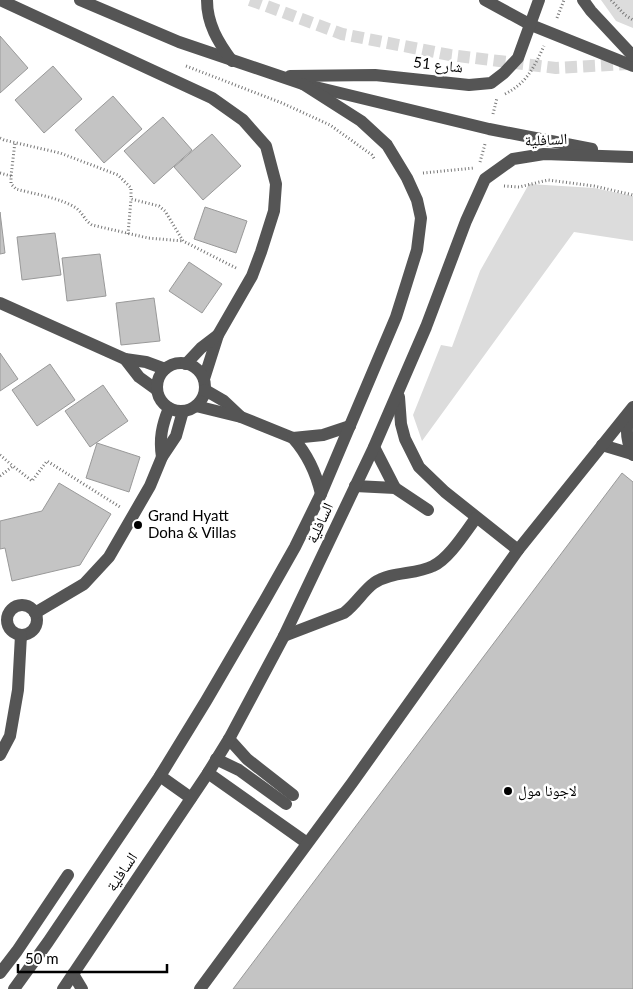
<svg xmlns="http://www.w3.org/2000/svg" width="633" height="989" font-family="Lato,'Noto Naskh Arabic',sans-serif">
<style>
.green{fill:#dcdcdc}
.building{fill:#c4c4c4;stroke:#999}
.lines{fill:none;stroke-linecap:round;stroke-linejoin:round}
.major-tunnel{stroke:#d9d9d9;stroke-width:12;stroke-dasharray:12 6;stroke-linecap:butt}
.path{stroke:#777;stroke-width:3;stroke-dasharray:1 2.5;stroke-linecap:butt}
.minor{stroke:#555;stroke-width:12}
.poi-dot{fill:#000;stroke:#fff;stroke-width:2}
.labels{text-anchor:middle;stroke-width:5;stroke-linejoin:round;paint-order:stroke}
.street-label{font-size:15px;fill:#000;stroke:#fff}
.poi-label{font-size:15px;fill:#000;stroke:#fff;text-anchor:start}
</style>
<rect width="100%" height="100%" fill="#fff"/>
<g class="green">
<polygon points="601,0 633,0 633,28 616,21"/>
<polygon points="529,184 594,188 633,196 633,241 574,232 422,441 413,415 441,345 452,347 480,271"/>
</g>
<g class="building">
<polygon points="0,36 28,68 0,93"/>
<polygon points="53,66 82,99 44,133 15,100"/>
<polygon points="113,96 142,129 104,163 75,130"/>
<polygon points="163,117 192,150 154,184 124,151"/>
<polygon points="212,134 241,166 203,200 174,167"/>
<polygon points="205,207 247,221 236,253 194,239"/>
<polygon points="0,212 5,253 0,254"/>
<polygon points="55,233 61,275 22,280 17,237"/>
<polygon points="100,254 106,296 67,301 62,258"/>
<polygon points="189,262 222,284 202,313 169,291"/>
<polygon points="154,298 160,341 121,345 116,303"/>
<polygon points="0,353 18,379 0,391"/>
<polygon points="50,364 75,400 37,426 12,390"/>
<polygon points="103,385 128,421 90,447 65,411"/>
<polygon points="97,443 140,457 129,492 86,478"/>
<polygon points="622,473 633,482 633,989 233,989"/>
<polygon points="59,483 111,514 80,565 12,581 5,548 0,549 0,521 42,511"/>
</g>
<g class="lines">
<polyline class="major-tunnel" points="250,0 342,34 450,55 556,68 628,64"/>
<g class="path">
<polyline points="611,0 625,15 633,20"/>
<polyline points="557,18 564,0"/>
<polyline points="186,66 282,103 330,125 372,155 375,160"/>
<path d="M505,94c22,-11 29,-27 39,-48"/>
<polyline points="493,114 497,98"/>
<polyline points="0,138 4,140 60,153 97,167 118,175 131,188 131,199 159,206 165,211 183,241 238,269"/>
<polyline points="480,162 485,144"/>
<path d="M0,173l11,3v8l5,5c18,5 45,9 60,19 7,5 9,13 16,17l56,13 35,3"/>
<polyline points="423,173 474,168"/>
<polyline points="11,176 15,142"/>
<polyline points="504,186 519,187 548,180 594,186 633,195"/>
<polyline points="128,234 131,199"/>
<polyline points="0,455 13,466"/>
<polyline points="0,476 13,466 32,481 47,461 120,507"/>
</g>
<g class="minor">
<polyline points="0,0 212,98 243,120 266,146 276,184 274,211 261,252 252,276 218,335 204,379"/>
<polyline points="80,0 179,42 303,84 489,129 592,149"/>
<path d="M207,0c0,24 11,42 25,61"/>
<polyline points="485,0 531,25 633,66"/>
<polyline points="583,0 591,11 633,56"/>
<polyline points="290,76 375,75 469,85 491,83 504,73 518,58 539,0"/>
<polyline points="0,303 125,359 146,362 165,369"/>
<polyline points="125,359 139,377 157,390"/>
<circle cx="181" cy="387" r="24"/>
<polyline points="186,364 201,348 218,335"/>
<polyline points="205,390 224,401 241,417"/>
<polyline points="399,397 401,424 405,439 419,467 445,492 518,550"/>
<polyline points="196,406 241,417 293,438 323,435 350,426"/>
<path d="M630,412c-5,15 -4,29 3,43"/>
<path d="M293,438c15,17 23,34 28,56"/>
<polyline points="602,445 632,454"/>
<polyline points="374,447 395,488"/>
<path d="M162,457c-3,-18 0,-32 7,-49"/>
<polyline points="355,486 395,488 428,510"/>
<circle cx="22" cy="620" r="15"/>
<polyline points="35,613 84,584 109,557 150,486 162,457 176,436 183,411"/>
<path d="M284,636l60,-23c12,-9 19,-22 30,-30 18,-12 41,-8 59,-17 16,-7 33,-35 43,-48"/>
<polyline points="229,739 247,759 293,795"/>
<polyline points="0,755 10,736 18,690 21,635"/>
<polyline points="216,759 239,770 286,804"/>
<polyline points="208,773 307,843"/>
<polyline points="160,776 191,798"/>
<polyline points="0,973 17,951 68,875"/>
<polyline points="73,974 82,989"/>
<polyline points="14,989 48,942 160,776 206,701 265,600 295,547 321,494 396,317 407,282 417,250 421,218 417,200 407,178 387,145 361,121 303,84"/>
<polyline points="63,989 208,773 229,739 284,636 374,447 426,327 466,221 485,179 513,159 544,154 631,157"/>
<polyline points="200,989 352,783 518,550 633,407"/>
</g>
</g>
<g class="poi-dot">
<circle cx="138" cy="525" r="5"/>
<circle cx="508" cy="791" r="5"/>
</g>
<g class="labels">
<g class="street-label">
<text transform="translate(438 65) rotate(6)" y="5">شارع 51</text>
<text transform="translate(546 140) rotate(-3)" y="5">السافلية</text>
<text transform="translate(320 523) rotate(-65)" y="5">السافلية</text>
<text transform="translate(122 872) rotate(-56)" y="5">السافلية</text>
</g>
<g class="poi-label">
<text x="148" y="521">Grand Hyatt<tspan x="148" dy="17">Doha &amp; Villas</tspan></text>
<text x="518" y="796">لاجونا مول</text>
</g>
</g>
<path d="M18 964v8h149v-8" fill="none" stroke="#000000" stroke-width="2.5"/>
<text x="25" y="964" font-size="15" fill="#000000" stroke="#ffffff" stroke-width="4" paint-order="stroke">50 m</text>
</svg>
